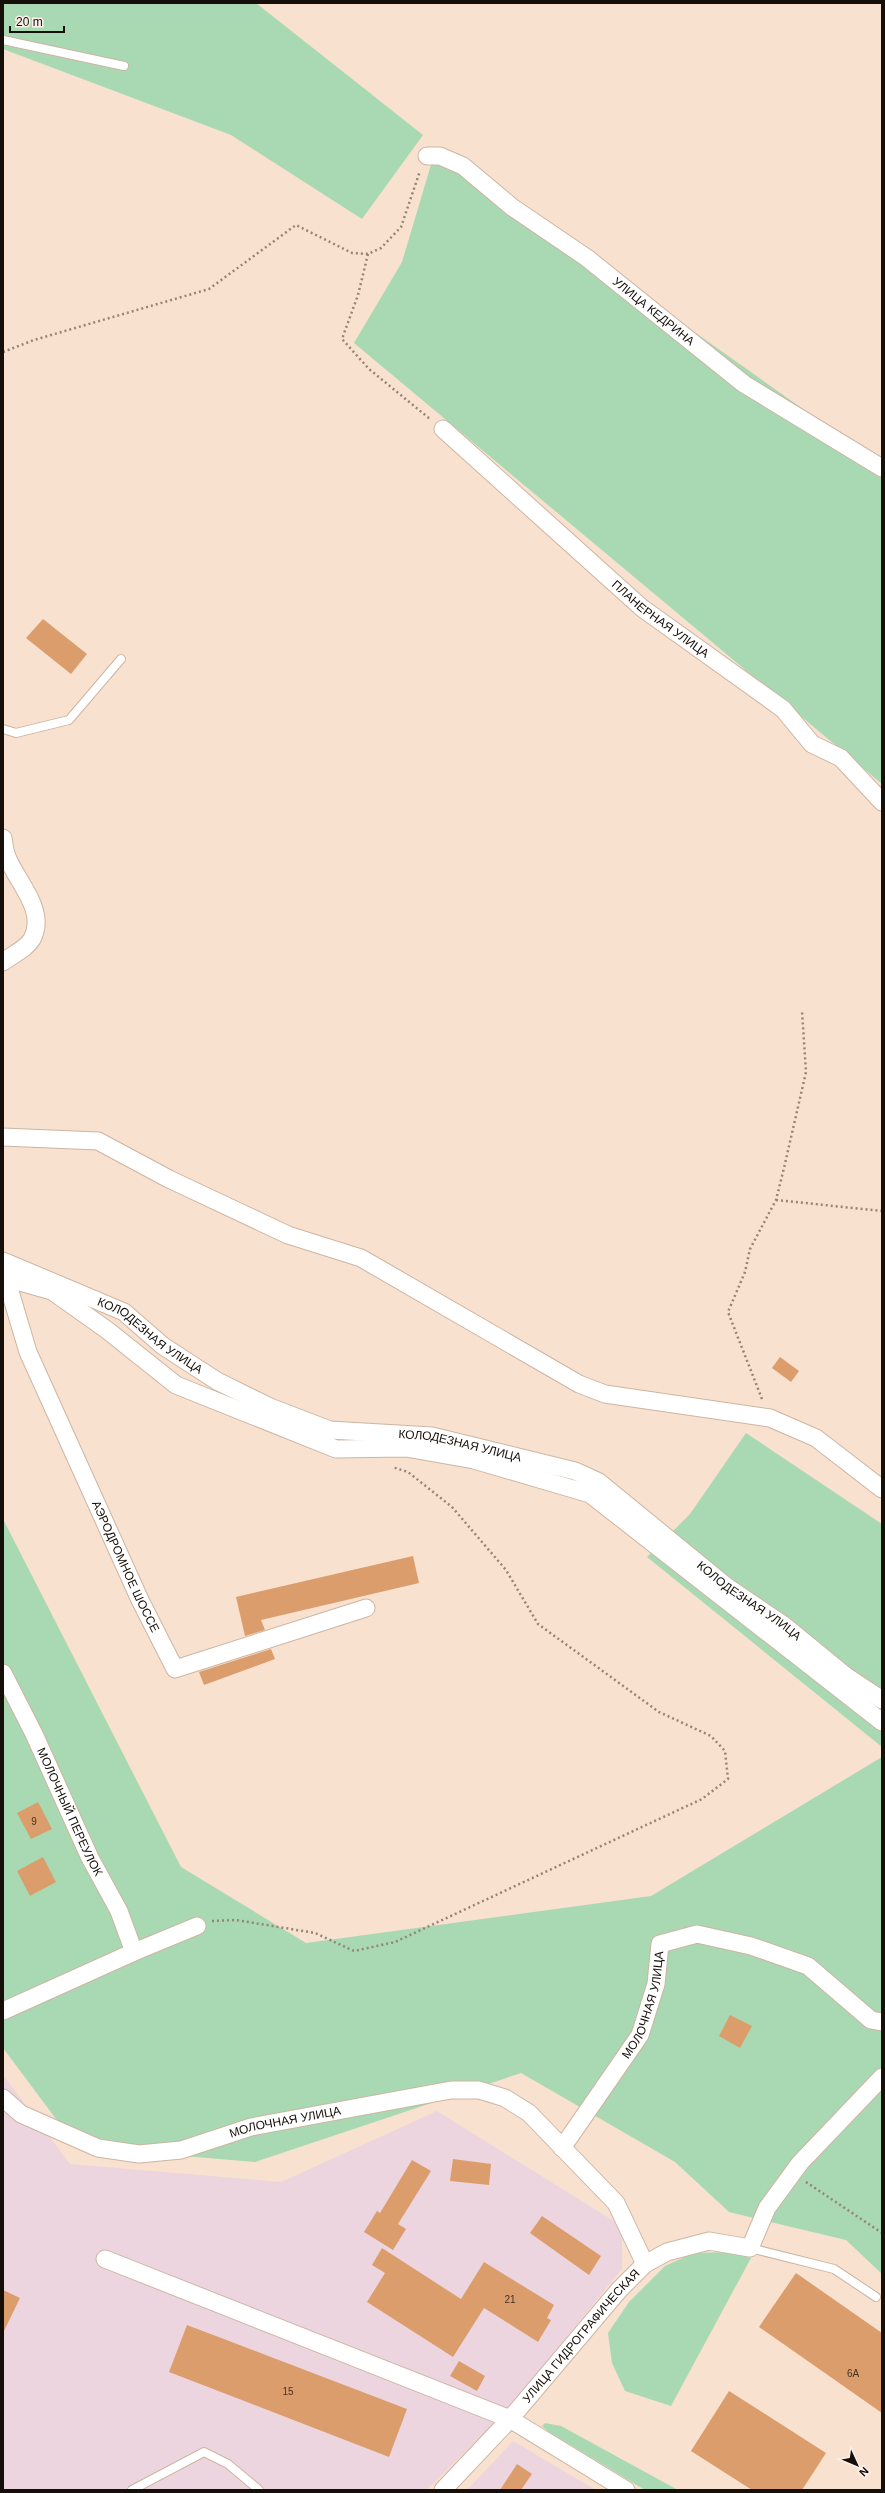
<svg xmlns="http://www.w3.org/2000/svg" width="885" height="2493" font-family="Arial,sans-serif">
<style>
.industrial{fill:#edd5df}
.green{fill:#a9d9b2}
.building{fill:#db9d6c}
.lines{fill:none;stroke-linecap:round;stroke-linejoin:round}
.service-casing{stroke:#ccb5a3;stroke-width:10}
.minor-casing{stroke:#ccb5a3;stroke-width:19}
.path{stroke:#958477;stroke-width:2.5;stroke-dasharray:2 3;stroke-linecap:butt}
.service{stroke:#fff;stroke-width:8}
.minor{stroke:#fff;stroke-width:17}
.labels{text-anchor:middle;stroke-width:4;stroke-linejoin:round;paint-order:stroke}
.number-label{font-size:10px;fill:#473221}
.street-label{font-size:12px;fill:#160e08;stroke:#fbf1ea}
</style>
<rect width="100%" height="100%" fill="#f9e1cf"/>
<g class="industrial">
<polygon points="3,2075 70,2164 281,2182 437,2111 622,2226 622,2269 509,2408 427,2490 3,2490"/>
<polygon points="513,2441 596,2490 467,2490"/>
</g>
<g class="green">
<polygon points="3,3 256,3 423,135 362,219 231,135 3,49"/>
<polygon points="433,158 470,173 882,465 882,784 354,343 402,262"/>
<polygon points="746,1433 882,1524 882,1747 647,1557 690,1514"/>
<polygon points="3,1519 181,1867 306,1943 651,1896 882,1757 882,2274 846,2240 729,2212 675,2162 521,2073 255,2162 77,2147 3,2048"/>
<polygon points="730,2252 751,2258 671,2406 625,2391 612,2363 608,2333 629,2302 665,2266 694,2253"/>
<polygon points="545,2423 561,2426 678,2490 645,2490 549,2432 542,2426"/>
</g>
<g class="building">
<polygon points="43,619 87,654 71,674 26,638"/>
<polygon points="780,1357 799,1371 791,1382 772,1368"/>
<polygon points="413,1556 419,1583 261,1620 265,1630 245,1636 236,1597"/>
<polygon points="271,1649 275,1659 204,1685 199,1672"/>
<polygon points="38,1802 52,1829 31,1839 17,1813"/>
<polygon points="43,1857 56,1882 30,1896 17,1871"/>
<polygon points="730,2015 752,2026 740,2048 719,2036"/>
<polygon points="453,2159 491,2164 489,2185 450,2181"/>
<polygon points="412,2160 431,2171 398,2224 406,2229 393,2250 364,2232 377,2211 380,2213"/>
<polygon points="542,2216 601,2256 589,2275 530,2233"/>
<polygon points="382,2248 461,2299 484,2262 554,2305 547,2318 551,2320 538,2342 484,2308 453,2357 367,2302 385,2273 372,2265"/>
<polygon points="796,2273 882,2333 882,2413 759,2327"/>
<polygon points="3,2290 20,2298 3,2333"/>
<polygon points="187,2325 407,2409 389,2457 169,2372"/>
<polygon points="459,2361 485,2376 477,2391 450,2376"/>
<polygon points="729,2391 826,2453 802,2490 752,2490 691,2451"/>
<polygon points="517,2464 532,2474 521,2490 500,2490"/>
</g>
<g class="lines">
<g class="service-casing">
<g id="service">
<polyline points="3,40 124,66"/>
<polyline points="3,729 16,733 69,720 121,659"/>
<polyline points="750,2248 834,2269 876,2297"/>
<polyline points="132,2490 204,2452 228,2464 259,2490"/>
</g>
</g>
<g class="minor-casing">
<g id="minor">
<path id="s1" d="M427,156h13l23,10 49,41 75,51 157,126 138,84"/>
<path id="s2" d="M443,429l199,179 141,101 29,35 29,14 41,44"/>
<path d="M3,838c1,7 2,15 5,21 10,24 39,52 24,80 -6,10 -20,16 -29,23"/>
<polyline points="3,1137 98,1141 169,1179 288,1235 361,1258 579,1384 605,1394 770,1418 816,1438 882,1489"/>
<path id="s3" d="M3,1261l121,51 39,34 54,35 53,26 60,23 102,6 143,35 24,11 127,104 59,40 61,50 36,24"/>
<path id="s4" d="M3,1275l3,3 22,74 112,248 35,69 191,-61"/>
<polyline points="6,1278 52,1291 107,1330 176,1385 336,1449 406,1448 474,1460 590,1494 882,1722"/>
<path id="s5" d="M3,1673l31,61 56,124 29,53 15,41"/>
<polyline points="3,2011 134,1952 197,1926"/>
<path id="s6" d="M3,2098l18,16 77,34 41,6 42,-4 70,-23 200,-37h28l26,8 24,15 87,90 29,61"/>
<path id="s7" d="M562,2148l78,-113 16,-51 4,-40 37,-10 54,12 57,20 63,54 11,2"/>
<polyline points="105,2259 510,2419 626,2490"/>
<path id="s8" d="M443,2490l67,-71 109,-129 26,-26 22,-12 42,-11 41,7 17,-40 33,-45 82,-86"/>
</g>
</g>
<g class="path">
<polyline points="368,254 358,295 342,339 369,369 430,419"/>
<polyline points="3,352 34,340 209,289 296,225 352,253 368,254 381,248 401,227 420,171"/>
<polyline points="776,1200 882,1211"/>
<polyline points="762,1399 728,1312 745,1272 750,1249 776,1200 784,1168 806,1072 802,1011"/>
<polyline points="212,1921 236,1920 315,1933 354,1951 395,1942 702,1799 728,1779 725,1751 711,1736 659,1712 538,1624 506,1570 452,1507 408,1472 392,1467"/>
<polyline points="806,2182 882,2233"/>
</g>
<use href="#service" class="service"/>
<use href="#minor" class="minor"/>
</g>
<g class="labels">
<g class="number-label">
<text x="34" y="1825">9</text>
<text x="510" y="2303">21</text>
<text x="853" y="2377">6А</text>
<text x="288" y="2395">15</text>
</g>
<g class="street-label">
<text dy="4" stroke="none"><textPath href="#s1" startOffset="278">УЛИЦА КЕДРИНА</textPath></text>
<text dy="4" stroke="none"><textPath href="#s2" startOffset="289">ПЛАНЕРНАЯ УЛИЦА</textPath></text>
<text dy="4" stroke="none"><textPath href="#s3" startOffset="166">КОЛОДЕЗНАЯ УЛИЦА</textPath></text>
<text dy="4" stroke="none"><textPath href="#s3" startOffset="502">КОЛОДЕЗНАЯ УЛИЦА</textPath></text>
<text dy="4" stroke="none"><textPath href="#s4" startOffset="317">АЭРОДРОМНОЕ ШОССЕ</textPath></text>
<text dy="4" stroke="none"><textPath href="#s3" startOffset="838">КОЛОДЕЗНАЯ УЛИЦА</textPath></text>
<text dy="4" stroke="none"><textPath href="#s5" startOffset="154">МОЛОЧНЫЙ ПЕРЕУЛОК</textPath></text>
<text dy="4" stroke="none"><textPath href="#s7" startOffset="167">МОЛОЧНАЯ УЛИЦА</textPath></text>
<text dy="4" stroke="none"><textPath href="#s6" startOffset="300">МОЛОЧНАЯ УЛИЦА</textPath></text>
<text dy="4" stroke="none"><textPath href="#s8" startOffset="207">УЛИЦА ГИДРОГРАФИЧЕСКАЯ</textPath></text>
</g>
</g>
<rect width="885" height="2493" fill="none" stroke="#160e08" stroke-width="8"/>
<g transform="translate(857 2465) rotate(134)" stroke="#fbf1ea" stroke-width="3" paint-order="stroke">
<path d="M0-3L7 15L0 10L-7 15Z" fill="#160e08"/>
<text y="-6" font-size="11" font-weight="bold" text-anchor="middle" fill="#160e08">N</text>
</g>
<path d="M10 26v6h54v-6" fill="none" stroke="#160e08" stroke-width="2"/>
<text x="16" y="26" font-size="12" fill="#160e08" stroke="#fbf1ea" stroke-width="3" paint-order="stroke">20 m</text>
</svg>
